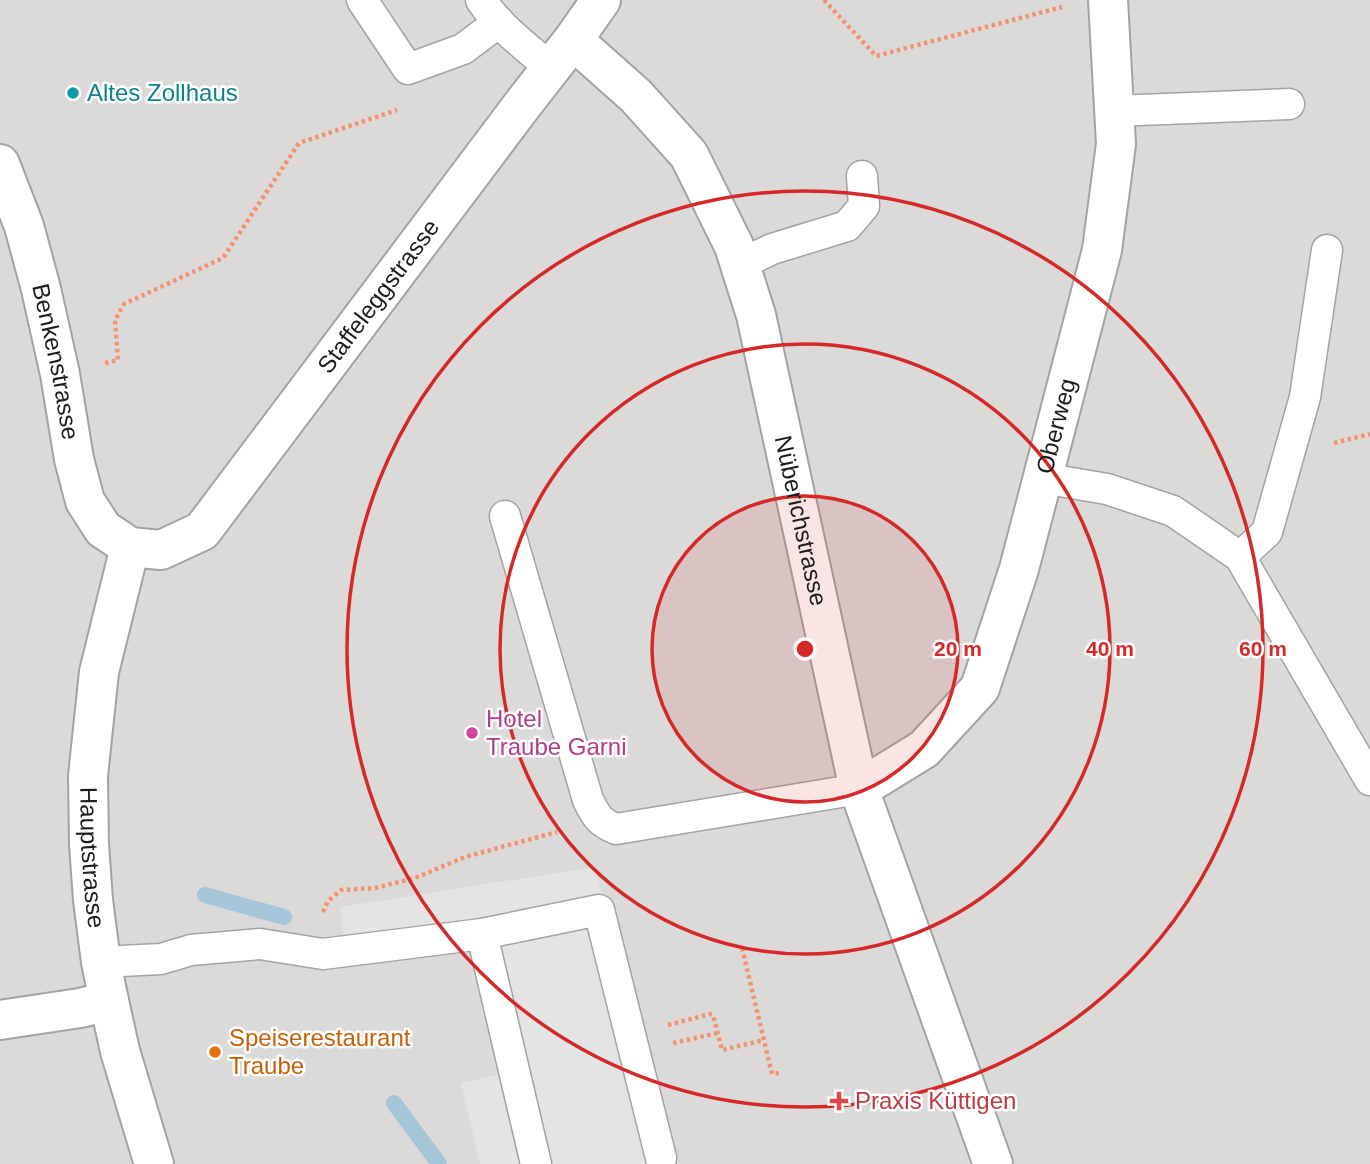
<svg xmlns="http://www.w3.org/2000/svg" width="1370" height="1164" font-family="Arial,sans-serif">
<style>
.residential{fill:#dbdad9}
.parking{fill:#e4e4e4}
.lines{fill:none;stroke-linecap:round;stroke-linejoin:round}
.stream{stroke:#a5c5d9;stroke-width:16}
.service-casing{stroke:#a3a3a3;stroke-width:33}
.minor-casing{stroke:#a3a3a3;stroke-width:42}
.tertiary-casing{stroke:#a3a3a3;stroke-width:42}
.path{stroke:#f3926e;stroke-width:4.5;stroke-dasharray:3.5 3.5;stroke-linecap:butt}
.service{stroke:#fff;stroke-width:30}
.minor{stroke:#fff;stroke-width:38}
.tertiary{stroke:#fff;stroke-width:38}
.ring{fill:none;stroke:#d62828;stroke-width:3.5}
.culture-dot{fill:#0f9aa8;stroke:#fff;stroke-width:2.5}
.hotel-dot{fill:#d1479c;stroke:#fff;stroke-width:2.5}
.food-dot{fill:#e8710a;stroke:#fff;stroke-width:2.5}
.health-dot{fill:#e0444e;stroke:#fff;stroke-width:2.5}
.labels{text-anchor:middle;stroke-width:5;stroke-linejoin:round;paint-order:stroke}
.culture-label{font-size:24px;fill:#0d838f;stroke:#fff;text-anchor:start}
.street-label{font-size:24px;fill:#1c1c1c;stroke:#fff}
.hotel-label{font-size:24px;fill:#b23c85;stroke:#fff;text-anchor:start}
.food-label{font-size:24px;fill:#c56008;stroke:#fff;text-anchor:start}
.health-label{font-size:24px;fill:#be3a42;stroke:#fff;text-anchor:start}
.centre{fill:#d62828;stroke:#fff;stroke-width:3.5}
.ring-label{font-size:21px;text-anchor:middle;font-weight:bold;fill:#d62828;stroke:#fff;stroke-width:5;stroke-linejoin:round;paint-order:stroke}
</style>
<rect width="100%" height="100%" fill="#edece3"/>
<rect class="residential" x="0" y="0" width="1370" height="1164"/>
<polygon class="parking" points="595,867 669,1164 480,1164 461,1083 508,1072 480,942 347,962 340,907"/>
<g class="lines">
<g class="stream">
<polyline points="205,895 284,917"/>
<polyline points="394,1103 439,1164"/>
</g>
<g class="service-casing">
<g id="service">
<polyline points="362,0 408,69 463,49 499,22"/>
<path d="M481,0c18,27 45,47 70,68"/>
<polyline points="1115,111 1289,104"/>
<polyline points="741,264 772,249 847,226 864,206 862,176"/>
<polyline points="1042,478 1107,489 1173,511 1240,557 1370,780"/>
<path d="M505,516l83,284c8,16 11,22 28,29l243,-40"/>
<polyline points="1240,557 1267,532 1305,397 1327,250"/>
<polyline points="482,934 536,1164"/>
<polyline points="101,962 161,959 191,950 260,944 323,954 482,934 599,910 661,1158"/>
</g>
</g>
<g class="minor-casing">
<g id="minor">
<path id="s1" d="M573,40l63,56 53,59 45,91 22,69 103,474 134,375"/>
<path id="s2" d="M859,789l65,-40 56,-61 39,-119 83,-319 14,-106 -8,-144"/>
<polyline points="0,1020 80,1008 109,1001"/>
</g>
</g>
<g class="tertiary-casing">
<g id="tertiary">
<path id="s3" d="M0,164l24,62 17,63 19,85 14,85 11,42 18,28 27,18 31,3 41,-19 321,-427 50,-64 28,-40"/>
<path id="s4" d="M130,547l-31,125 -11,104 1,68 4,56 8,62 8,39 11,50 34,113"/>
</g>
</g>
<g class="path">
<polyline points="824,0 876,56 1062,7"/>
<polyline points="105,363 118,360 115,320 124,304 223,258 299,143 397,110"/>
<polyline points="1334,443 1370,434"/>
<polyline points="323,912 328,901 341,890 375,888 415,878 465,857 557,832"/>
<polyline points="742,948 772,1074 780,1073"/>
<polyline points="668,1025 710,1014 713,1015 722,1050 764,1040"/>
<polyline points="673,1043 718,1033"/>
</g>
<use href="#service" class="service"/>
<use href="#minor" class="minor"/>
<use href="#tertiary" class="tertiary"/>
</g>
<circle cx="805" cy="649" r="153" fill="#d62828" fill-opacity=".12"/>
<g class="ring">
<circle cx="805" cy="649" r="153"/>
<circle cx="805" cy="649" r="305"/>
<circle cx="805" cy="649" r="458"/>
</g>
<circle class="culture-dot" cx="73" cy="93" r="7"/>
<circle class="hotel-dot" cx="472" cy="733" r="7"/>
<circle class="food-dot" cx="215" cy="1052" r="7"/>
<path class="health-dot" d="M835.5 1090.5h7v7h7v7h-7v7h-7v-7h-7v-7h7z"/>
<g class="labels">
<g class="culture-label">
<text x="87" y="101">Altes Zollhaus</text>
</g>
<g class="street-label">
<text dy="8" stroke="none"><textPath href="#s3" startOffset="784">Staffeleggstrasse</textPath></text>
<text dy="8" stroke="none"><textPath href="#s3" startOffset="206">Benkenstrasse</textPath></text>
<text dy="8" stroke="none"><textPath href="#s2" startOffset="432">Oberweg</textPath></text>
<text dy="8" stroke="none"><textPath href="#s1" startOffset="548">Nüberichstrasse</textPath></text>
<text dy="8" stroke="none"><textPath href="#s4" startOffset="315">Hauptstrasse</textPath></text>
</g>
<g class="hotel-label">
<text x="486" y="727">Hotel<tspan x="486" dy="28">Traube Garni</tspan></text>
</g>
<g class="food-label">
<text x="229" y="1046">Speiserestaurant<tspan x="229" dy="28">Traube</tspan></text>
</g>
<g class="health-label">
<text x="855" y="1109">Praxis Küttigen</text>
</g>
</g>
<circle cx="805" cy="649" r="10" class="centre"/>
<g class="ring-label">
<text x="958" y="656">20 m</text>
<text x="1110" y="656">40 m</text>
<text x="1263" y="656">60 m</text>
</g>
</svg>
